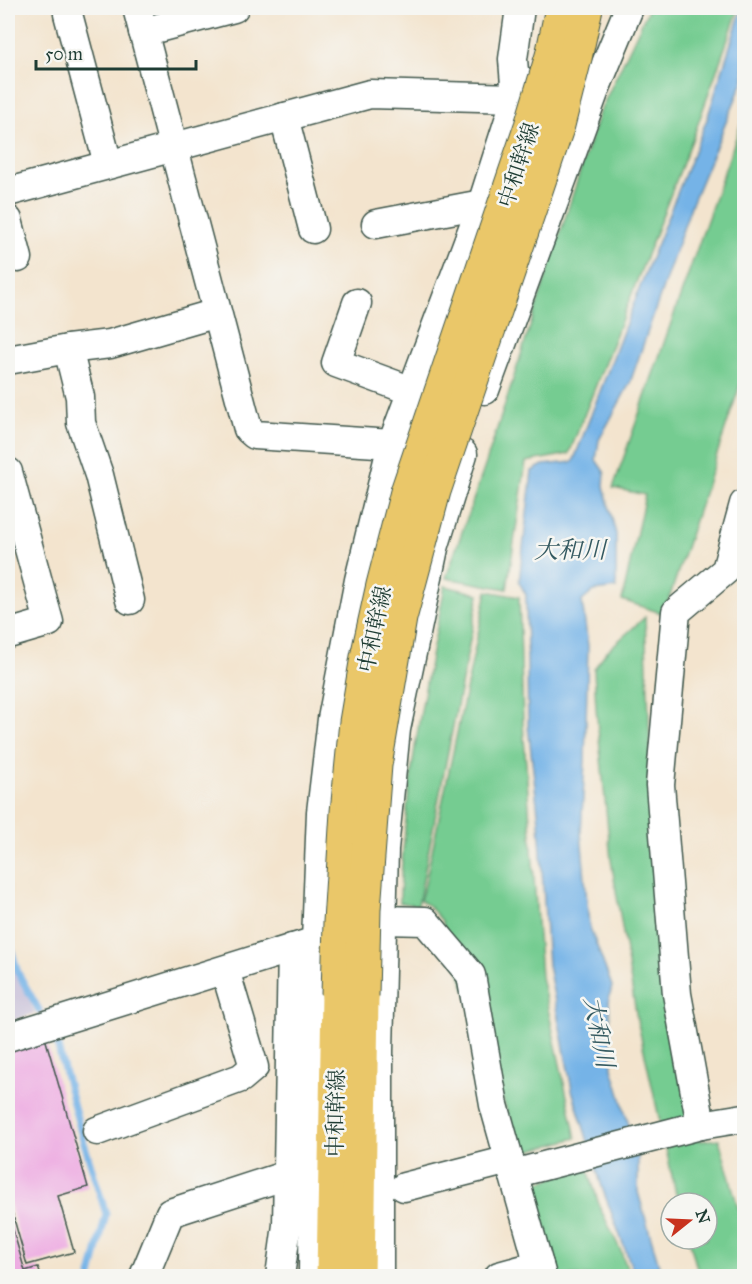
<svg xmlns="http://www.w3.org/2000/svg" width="752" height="1284" font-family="'IM FELL Great Primer','Noto Serif JP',serif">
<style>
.industrial{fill:#c8c0d8}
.green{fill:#75cc91;stroke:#4a8462;stroke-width:1.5}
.water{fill:#74b3e7;stroke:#4a788e;stroke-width:1.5}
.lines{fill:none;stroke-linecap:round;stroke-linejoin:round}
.stream{stroke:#74b3e7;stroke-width:7}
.building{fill:#eda9e1}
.minor-casing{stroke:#3f564b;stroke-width:31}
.major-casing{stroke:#3f564b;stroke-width:35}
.minor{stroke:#fff;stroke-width:28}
.major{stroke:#eac769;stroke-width:33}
.major-bridge-casing{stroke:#3f564b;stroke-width:35;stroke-linecap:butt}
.major-bridge{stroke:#eac769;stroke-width:33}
.labels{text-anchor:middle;stroke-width:5;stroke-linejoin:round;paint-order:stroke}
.street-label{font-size:22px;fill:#1f3d34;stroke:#f6f6f2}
.water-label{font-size:24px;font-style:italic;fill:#345a61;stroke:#f6f6f2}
</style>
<rect width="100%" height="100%" fill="#f6f6f2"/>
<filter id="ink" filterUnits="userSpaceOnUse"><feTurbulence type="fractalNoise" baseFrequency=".0167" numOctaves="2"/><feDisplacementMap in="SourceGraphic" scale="12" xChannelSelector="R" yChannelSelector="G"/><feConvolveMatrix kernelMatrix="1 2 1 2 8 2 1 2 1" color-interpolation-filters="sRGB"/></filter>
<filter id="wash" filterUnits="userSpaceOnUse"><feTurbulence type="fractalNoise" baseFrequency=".008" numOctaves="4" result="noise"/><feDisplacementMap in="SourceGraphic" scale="24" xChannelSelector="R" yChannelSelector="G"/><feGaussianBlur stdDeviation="1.35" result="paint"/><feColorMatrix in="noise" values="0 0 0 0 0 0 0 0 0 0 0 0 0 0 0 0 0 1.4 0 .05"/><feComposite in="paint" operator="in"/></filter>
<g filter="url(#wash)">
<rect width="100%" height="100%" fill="#f3e4ce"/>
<polygon class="industrial" points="8,953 35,1013 8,1022"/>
<g class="green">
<polygon points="649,8 739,8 694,135 569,454 526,462 507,589 446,578 486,463 599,113"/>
<polygon points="744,115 744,373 664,614 622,600 645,495 613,488"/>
<path d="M445,586l34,8 -61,311 -18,-2c0,-25 3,-49 5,-73 7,-83 24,-163 40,-244z"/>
<polygon points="487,591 519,597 523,723 541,977 576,1138 521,1153 442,921 430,907 420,900 425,884"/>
<polygon points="645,617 656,899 700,1141 719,1139 744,1229 744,1276 699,1276 689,1239 707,1239 707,1203 678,1203 637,1019 611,860 596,708 594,669 606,652"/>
<polygon points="587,1166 600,1208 620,1249 630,1276 558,1276 531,1185"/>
</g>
<polygon class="water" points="742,8 744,8 744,79 691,206 630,383 599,440 596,460 605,473 604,486 616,534 616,588 594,591 582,601 588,646 585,761 581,833 589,925 612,986 609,999 612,1068 638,1156 638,1192 662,1276 635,1276 603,1190 572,1090 548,965 539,821 528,726 526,595 519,582 532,471 543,465 573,462 648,266 707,119"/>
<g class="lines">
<g class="stream">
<polyline points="8,938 18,973 39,1010"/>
<polyline points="56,1040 81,1133 106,1214 91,1276"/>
</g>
</g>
<g id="blocks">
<g class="building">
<polygon points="44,1034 88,1187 58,1196 74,1252 27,1265 8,1198 8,1045"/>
<polygon points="8,1213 25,1271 38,1267 41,1276 8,1276"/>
</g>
</g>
</g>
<g filter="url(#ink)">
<use href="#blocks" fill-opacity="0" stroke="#3f564b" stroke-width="1.5"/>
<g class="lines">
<g class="minor-casing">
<g id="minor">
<polyline points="137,8 248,429 255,435 392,444"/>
<polyline points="68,14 108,164"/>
<polyline points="143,32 234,8"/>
<polyline points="284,117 313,229"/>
<polyline points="8,192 370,94 516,98 521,80"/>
<polyline points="8,220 18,258"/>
<polyline points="376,224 482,204"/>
<polyline points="357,303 336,363 412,391"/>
<polyline points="68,349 80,397 81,423 99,475 130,600"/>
<polyline points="8,360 68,349 110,344 217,313"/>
<polyline points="485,390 595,90 629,8"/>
<polyline points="8,472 49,622 8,634"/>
<polyline points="382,920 425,921 471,975 494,1105 542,1276"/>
<polyline points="8,1037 309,943"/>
<polyline points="701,1125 677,994 660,785 676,612 726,570 744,504"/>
<polyline points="97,1131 241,1078 254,1067 225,970"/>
<polyline points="513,1174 701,1125 744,1118"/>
<polyline points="404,1187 509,1160"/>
<polyline points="144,1276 170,1213 287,1175"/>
<polyline points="280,1276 287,1225 292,948"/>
<polyline points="313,1276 316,941 321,812 332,719 359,580 392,444 482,204 516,98 513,59 520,8"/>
<polyline points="379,1276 379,1051 384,849 396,729 434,548 463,454"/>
<polyline points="499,1276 539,1265"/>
</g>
</g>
<g class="major-casing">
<g id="major">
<polyline points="333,1276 338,995"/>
<polyline points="358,1276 362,996"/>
</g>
</g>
<use href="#minor" class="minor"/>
<use href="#major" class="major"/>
<g class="major-bridge-casing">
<g id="major-bridge">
<polyline points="338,995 340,922 347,812 356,722 367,657 383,585 407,492 531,126 552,56 562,8"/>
<polyline points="362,996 364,909 375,765 400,618 434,491 558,125 575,58 586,8"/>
</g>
</g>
<use href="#major-bridge" class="major-bridge"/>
</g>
</g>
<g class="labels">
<g class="street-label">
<text transform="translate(518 165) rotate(-72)" y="8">中和幹線</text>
<text transform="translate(374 629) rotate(-78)" y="8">中和幹線</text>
<text transform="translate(335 1113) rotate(-89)" y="8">中和幹線</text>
</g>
<g class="water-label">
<text x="570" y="558">大和川</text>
<text transform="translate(599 1032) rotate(79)" y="8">大和川</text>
</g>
</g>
<rect width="752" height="1284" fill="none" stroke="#f6f6f2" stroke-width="30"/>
<g transform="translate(689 1221) rotate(72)"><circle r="28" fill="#f6f6f2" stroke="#a0aca6" stroke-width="1.5"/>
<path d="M0-4.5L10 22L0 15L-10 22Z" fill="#c8321e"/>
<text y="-9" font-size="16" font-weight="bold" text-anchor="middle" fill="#1f3d34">N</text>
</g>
<path d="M36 60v9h160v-9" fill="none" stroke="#1f3d34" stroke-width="3"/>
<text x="45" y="60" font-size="18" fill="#1f3d34" stroke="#f6f6f2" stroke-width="4.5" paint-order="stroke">50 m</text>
</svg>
